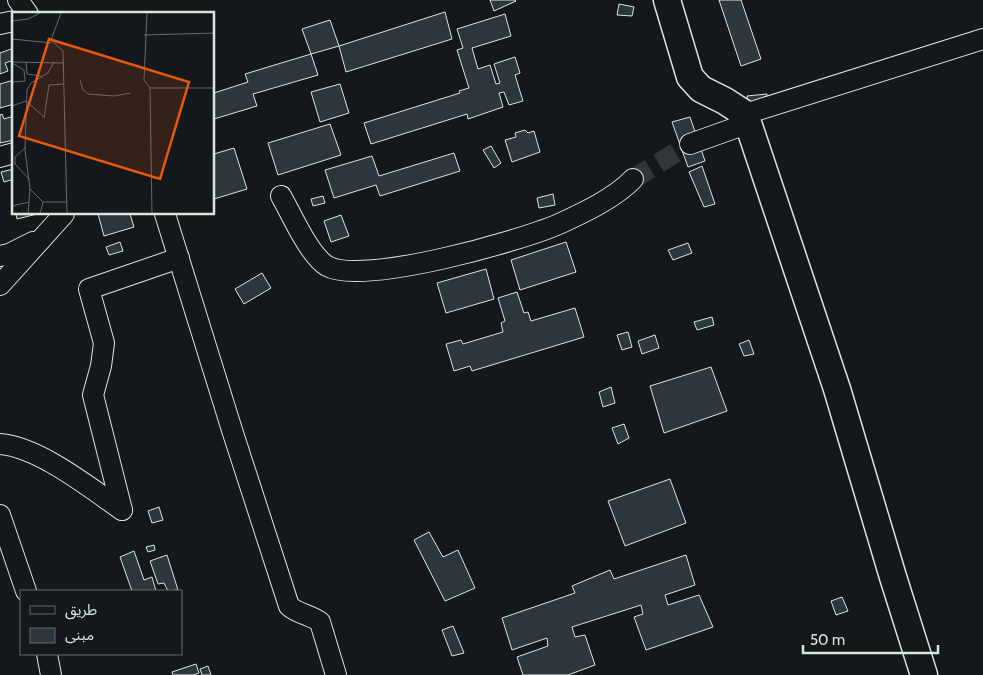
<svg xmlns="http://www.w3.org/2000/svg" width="983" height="675" font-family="Cabin,'Noto Sans Arabic',sans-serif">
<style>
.building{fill:#2c363c;stroke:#d8e6dc}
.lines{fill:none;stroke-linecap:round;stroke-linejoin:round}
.minor-tunnel{stroke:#313739;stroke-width:20;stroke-dasharray:20 10;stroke-linecap:butt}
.minor-casing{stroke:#d8e6dc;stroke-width:22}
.major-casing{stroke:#d8e6dc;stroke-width:29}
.minor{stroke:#14181c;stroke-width:20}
.major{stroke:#14181c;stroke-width:26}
.inset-road{fill:none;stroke:#626a69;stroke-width:1}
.view{fill:#e8590c;fill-opacity:0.15;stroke:#e8590c;stroke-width:2.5}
.inset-edge{fill:none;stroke:#d8e6dc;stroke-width:2.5}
</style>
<rect width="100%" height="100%" fill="#14181c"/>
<g class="building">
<polygon points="490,0 515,0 516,1 494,11"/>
<polygon points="719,0 741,0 761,59 741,66"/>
<polygon points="619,4 634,7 632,16 617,15"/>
<polygon points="445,12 452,39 346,72 339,46"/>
<polygon points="505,14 511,36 472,48 478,69 490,65 496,84 500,83 494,64 515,57 520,73 515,75 523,101 509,105 504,92 499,93 503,107 468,119 467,114 371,144 364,123 460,93 459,91 469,88 457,50 463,48 457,29"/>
<polygon points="330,20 339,46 311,54 302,29"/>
<polygon points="14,48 14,60 5,63 8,71 0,74 0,53"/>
<polygon points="311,54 318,75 253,94 257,106 214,119 214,93 248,82 245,74"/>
<polygon points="14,80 14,104 0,108 0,84"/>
<polygon points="340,84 349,113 320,122 311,92"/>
<polygon points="767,94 767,102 748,103 747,96"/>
<polygon points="2,114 4,119 14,116 14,140 0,143 0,115"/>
<polygon points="690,117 705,161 688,167 672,122"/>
<polygon points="330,124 341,155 278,175 268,143"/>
<polygon points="525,130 528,133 534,131 540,152 512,162 505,140 516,137 515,133"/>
<polygon points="491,146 501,163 494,168 483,150"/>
<polygon points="234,148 247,189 214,199 214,154"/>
<polygon points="454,153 460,171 380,196 376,185 334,198 325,170 372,156 379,176"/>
<polygon points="702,166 715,204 704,207 689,172"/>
<polygon points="14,169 14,179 4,182 1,172"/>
<polygon points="553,194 555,205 539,208 537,198"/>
<polygon points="323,196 325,203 313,206 311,199"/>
<polygon points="16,214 37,214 17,219"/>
<polygon points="98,214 130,214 134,227 104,236"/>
<polygon points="341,215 349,236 331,242 324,221"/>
<polygon points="120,242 123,251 109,255 106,247"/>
<polygon points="566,242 576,272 520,290 511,260"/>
<polygon points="688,243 692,253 673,260 668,250"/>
<polygon points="486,269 494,299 446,313 437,283"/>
<polygon points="262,273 271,288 244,304 235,289"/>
<polygon points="517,292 524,313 528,312 531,321 575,308 584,337 472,371 470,366 454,371 446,344 461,340 463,344 503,332 501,323 505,321 498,298"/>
<polygon points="712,317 714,325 697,330 694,322"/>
<polygon points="628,332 632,347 622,350 617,335"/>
<polygon points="655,335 659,348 642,354 638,341"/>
<polygon points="749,340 754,354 744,356 739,344"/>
<polygon points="711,367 727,411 664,433 650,386"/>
<polygon points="611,387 615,403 603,407 599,392"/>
<polygon points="624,424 629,438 618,444 612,428"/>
<polygon points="670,479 686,523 625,546 608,501"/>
<polygon points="159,507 163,520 152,523 148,511"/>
<polygon points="429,532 443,557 458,550 475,588 445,601 414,540"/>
<polygon points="154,545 155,550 148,552 146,547"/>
<polygon points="134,551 144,580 152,577 156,591 132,591 120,557"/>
<polygon points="167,555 178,590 168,591 164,583 158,584 150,561"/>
<polygon points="686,555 695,585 665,595 668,605 699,595 713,627 646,650 634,617 643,614 641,605 572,627 575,637 585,635 595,665 568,675 523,675 517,657 548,646 547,638 512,650 502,618 575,593 572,586 610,570 614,579"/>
<polygon points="842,597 848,611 836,615 831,601"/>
<polygon points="453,626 464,653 452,656 442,630"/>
<polygon points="196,664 199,673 193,675 173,675 172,672"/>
<polygon points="208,666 211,675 202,675 200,669"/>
</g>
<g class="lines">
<polyline class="minor-tunnel" points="633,179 690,144"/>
<g class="minor-casing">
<g id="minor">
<polyline points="18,0 28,14"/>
<polyline points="0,24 14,21"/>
<polyline points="745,114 983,39"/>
<polyline points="690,144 749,123"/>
<polyline points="0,157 14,153"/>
<path d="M281,196c11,19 28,59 46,70 35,20 193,-25 232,-42 24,-11 56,-26 74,-45"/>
<path d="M165,214l67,216 57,176c9,8 22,9 31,16l16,53"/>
<polyline points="0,256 9,254 33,242"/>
<polyline points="0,285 64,214"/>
<path d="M0,444c39,3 90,44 122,66"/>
<polyline points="122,510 93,395 101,366 104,343 89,289 179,258"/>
<polyline points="0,515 26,591"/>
<polyline points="47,654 51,675"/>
</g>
</g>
<g class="major-casing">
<polyline id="major" points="667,0 690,77 701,89 725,101 745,114 837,389 893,577 924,675"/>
</g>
<use href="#minor" class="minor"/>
<use href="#major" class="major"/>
</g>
<g transform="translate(12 12)">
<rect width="202" height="202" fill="#14181c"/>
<path class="inset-road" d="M49,1l-10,27 12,11 4,163M135,1l-3,67 6,8 2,126M0,9l16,-2 12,-6M132,23l71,-2M0,27l40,4M0,50l51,1M14,50l1,12 14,2M0,51l12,7 1,11 -13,1M68,68l3,10 5,4 26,2 17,-3M138,76h65M0,94l14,-5 18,16M32,106l5,-33 14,-1M14,135l-11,10v7l15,16M18,177l13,13M0,194l17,-4M2,202h14l2,-25 -5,-39 2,-60 4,-7 17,-10 6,-11M28,202l3,-12h23"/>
<path class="view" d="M37,27l140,43 -29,97 -141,-43z"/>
<rect width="202" height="202" class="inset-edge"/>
</g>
<rect x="20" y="590" width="162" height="65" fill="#14181c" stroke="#626a69"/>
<rect x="30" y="606" width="25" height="8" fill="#14181c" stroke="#626a69"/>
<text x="65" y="615" font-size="15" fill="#d8e6dc">طريق</text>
<rect x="30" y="628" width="25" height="15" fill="#2c363c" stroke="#626a69"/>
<text x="65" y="640" font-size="15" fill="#d8e6dc">مبنى</text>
<path d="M803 645v8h135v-8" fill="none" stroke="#d8e6dc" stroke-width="2.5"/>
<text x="810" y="645" font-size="15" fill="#d8e6dc" stroke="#14181c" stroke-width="4" paint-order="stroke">50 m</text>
</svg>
